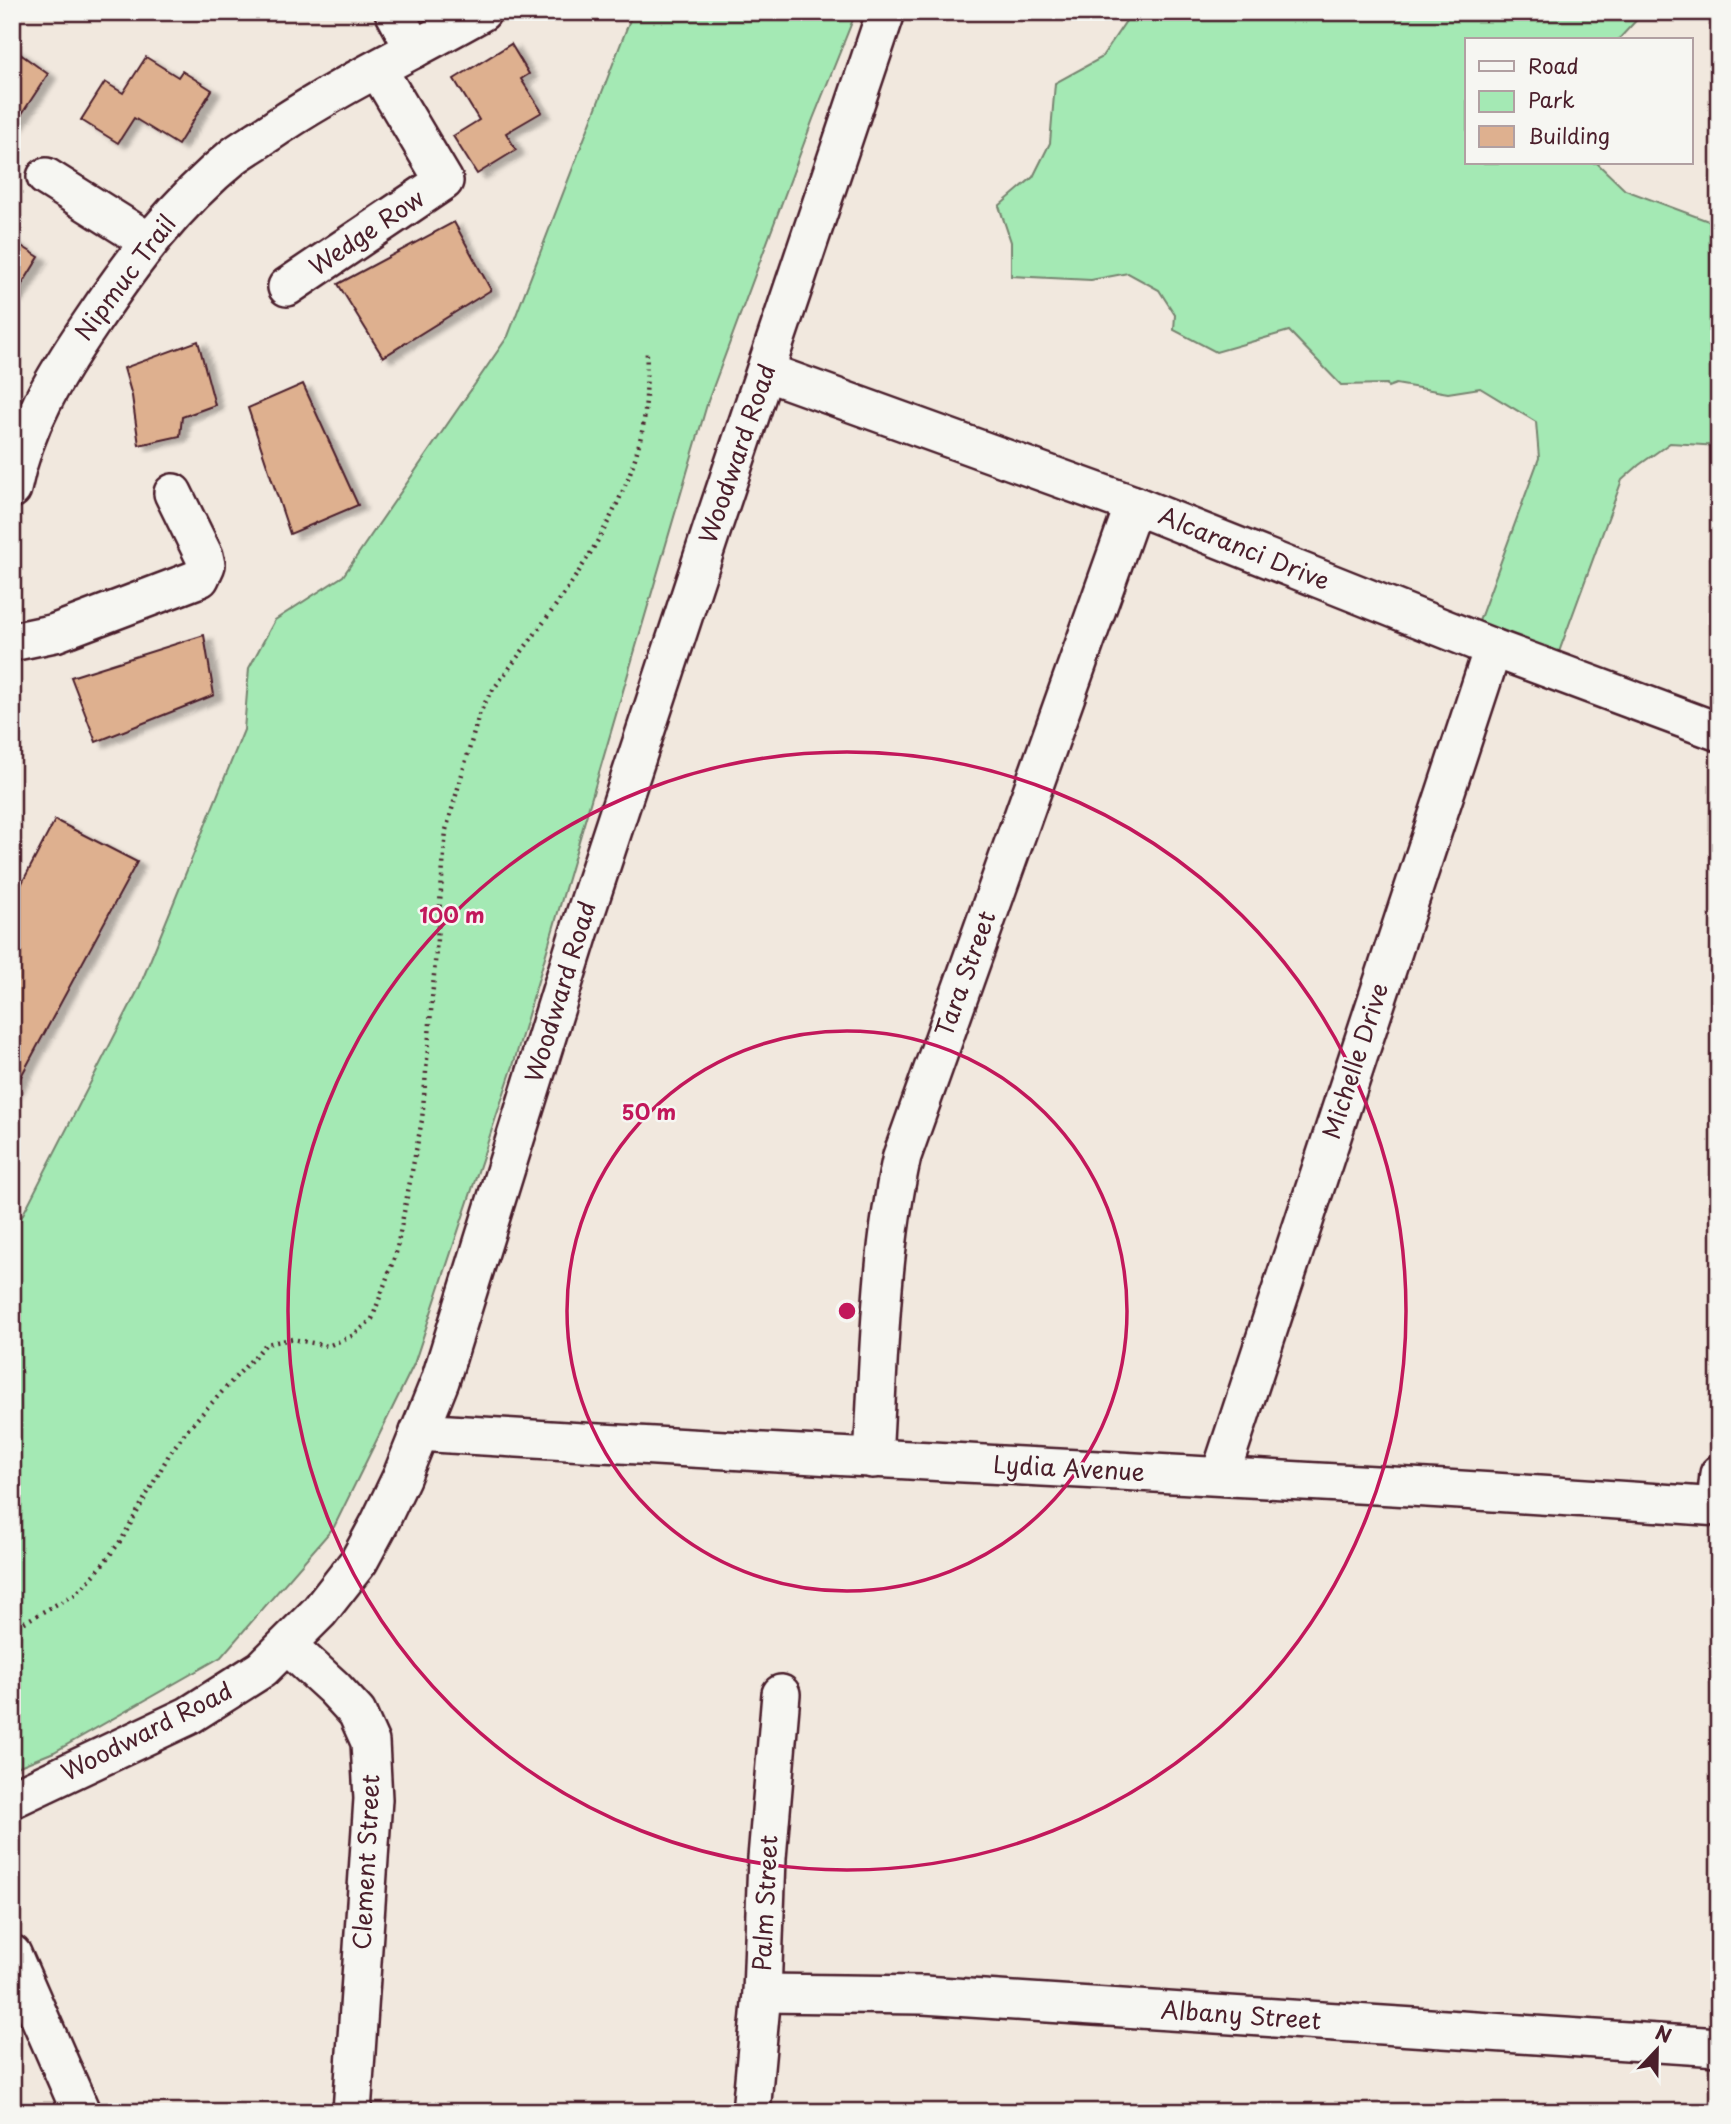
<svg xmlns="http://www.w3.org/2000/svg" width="1731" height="2124" font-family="'Playpen Sans',sans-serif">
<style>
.green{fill:#a4e9b4;stroke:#778470;stroke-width:2}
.building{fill:#deb08f;stroke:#4a1f2b;stroke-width:2;filter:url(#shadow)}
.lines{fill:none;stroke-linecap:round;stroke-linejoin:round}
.minor-casing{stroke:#4a1f2b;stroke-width:42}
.path{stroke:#4a1f2b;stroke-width:4.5;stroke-dasharray:2 5;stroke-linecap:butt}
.minor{stroke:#f6f6f2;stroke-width:37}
.ring{fill:none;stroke:#c2185b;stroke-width:3.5}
.labels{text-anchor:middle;stroke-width:5;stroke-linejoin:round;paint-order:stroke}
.street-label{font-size:24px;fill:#4a1f2b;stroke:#f6f6f2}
.centre{fill:#c2185b;stroke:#f6f6f2;stroke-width:3.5}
.ring-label{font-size:21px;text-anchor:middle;font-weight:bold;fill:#c2185b;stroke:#f6f6f2;stroke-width:5;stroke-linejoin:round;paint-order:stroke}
</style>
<defs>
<filter id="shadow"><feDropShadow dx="8" dy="4.5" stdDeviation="2" flood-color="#0004"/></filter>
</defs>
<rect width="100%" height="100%" fill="#f1e8de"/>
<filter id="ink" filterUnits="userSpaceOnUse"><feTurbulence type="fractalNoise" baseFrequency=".0143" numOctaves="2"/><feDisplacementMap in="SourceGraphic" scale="14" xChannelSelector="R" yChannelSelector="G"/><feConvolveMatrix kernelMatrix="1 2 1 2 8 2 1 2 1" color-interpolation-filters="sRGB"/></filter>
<g filter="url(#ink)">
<g class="green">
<polygon points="633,12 856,12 813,119 708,401 513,1066 414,1364 334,1527 221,1657 54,1752 12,1769 12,1230 18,1224 139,988 244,730 249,668 275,620 343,576 508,336"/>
<polygon points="1132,12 1644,12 1618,40 1467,40 1467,163 1597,163 1625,190 1719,225 1719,446 1670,443 1639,465 1622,480 1552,671 1471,643 1539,458 1536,422 1480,388 1448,393 1396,384 1388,387 1387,384 1341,385 1289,331 1216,352 1174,330 1175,315 1159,290 1128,273 1091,280 1011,276 1011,242 999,206 1033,177 1050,143 1055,83 1101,58"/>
</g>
<g class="building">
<polygon points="511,44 529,74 521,79 542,112 506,133 516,150 477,174 453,136 479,120 454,79"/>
<polygon points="12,48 48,74 12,129"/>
<polygon points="146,57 178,77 182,71 212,90 178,145 134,118 118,143 81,120 105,82 123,93"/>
<polygon points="454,222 491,290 383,357 338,284"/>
<polygon points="12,240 39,257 15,296 12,294"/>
<polygon points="198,341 215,405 182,417 180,436 139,445 132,396 124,368"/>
<polygon points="303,384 358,505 290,534 248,408"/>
<polygon points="204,635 214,695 96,742 71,677"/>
<polygon points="55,820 137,862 12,1093 12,902"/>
</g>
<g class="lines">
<g class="minor-casing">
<g id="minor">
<polyline points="394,12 414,49"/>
<polyline points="46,177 148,241"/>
<polyline points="287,287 444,181 378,70"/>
<polyline points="766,372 1134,505 1493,648 1719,732"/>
<path d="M12,489c13,-65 43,-113 79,-166 43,-64 83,-118 144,-168 14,-10 30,-19 44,-29 65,-43 136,-76 203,-114"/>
<polyline points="12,642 55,633 200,578 206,565 204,556 173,493"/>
<path d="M419,1432c433,28 867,44 1300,75"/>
<path d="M873,1459c6,-101 7,-204 29,-303l232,-651"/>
<polyline points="1220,1476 1493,648"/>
<polyline points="1716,1507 1719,1474"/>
<polyline points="287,1645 334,1688 357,1713 370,1742 373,1799 352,2112"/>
<polyline points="12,1799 188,1716 262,1669 319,1612 359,1561 379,1524 401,1478 440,1381 579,933 713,526 886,12"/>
<polyline points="12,1954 81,2112"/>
<polyline points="762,1993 924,1995 1719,2047"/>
<polyline points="751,2112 762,1993 767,1858 781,1694"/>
</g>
</g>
<path class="path" d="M12,1629l65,-36 19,-20 26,-34 48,-86 17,-23 79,-86 26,-5 36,7 26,-11 18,-16 24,-66 26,-133 24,-290 33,-115 10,-20c56,-75 129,-163 151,-255 8,-29 6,-61 7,-91"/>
<use href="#minor" class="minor"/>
</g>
</g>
<g class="ring">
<circle cx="847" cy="1311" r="280"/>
<circle cx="847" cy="1311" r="559"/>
</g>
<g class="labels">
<g class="street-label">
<text transform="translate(367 233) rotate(-34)" y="8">Wedge Row</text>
<text transform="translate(126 278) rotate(-53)" y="8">Nipmuc Trail</text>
<text transform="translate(738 454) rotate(-71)" y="8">Woodward Road</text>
<text transform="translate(1244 549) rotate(22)" y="8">Alcaranci Drive</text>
<text transform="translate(966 974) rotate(-70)" y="8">Tara Street</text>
<text transform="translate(561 992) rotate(-73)" y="8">Woodward Road</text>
<text transform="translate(1356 1061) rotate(-72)" y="8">Michelle Drive</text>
<text transform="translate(1069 1469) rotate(3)" y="8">Lydia Avenue</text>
<text transform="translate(147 1732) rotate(-27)" y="8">Woodward Road</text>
<text transform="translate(367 1862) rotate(-87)" y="8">Clement Street</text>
<text transform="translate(766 1903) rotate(-87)" y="8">Palm Street</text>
<text transform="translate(1241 2016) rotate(4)" y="8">Albany Street</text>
</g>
</g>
<circle cx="847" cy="1311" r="10" class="centre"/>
<g class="ring-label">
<text x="452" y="923">100 m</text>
<text x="649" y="1120">50 m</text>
</g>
<rect width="1731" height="2124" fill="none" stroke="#f6f6f2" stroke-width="42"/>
<rect x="21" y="21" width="1689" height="2082" fill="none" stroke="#4a1f2b" stroke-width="2.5" filter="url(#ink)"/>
<rect x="1465" y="38" width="228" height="126" fill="#f6f6f2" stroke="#b1a0a2" stroke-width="2"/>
<rect x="1479" y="61" width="35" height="10" fill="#f6f6f2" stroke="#b1a0a2" stroke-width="2"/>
<text x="1528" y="74" font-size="21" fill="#4a1f2b">Road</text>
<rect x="1479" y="91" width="35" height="21" fill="#a4e9b4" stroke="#b1a0a2" stroke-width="2"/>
<text x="1528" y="108" font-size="21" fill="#4a1f2b">Park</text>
<rect x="1479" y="126" width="35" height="21" fill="#deb08f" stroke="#b1a0a2" stroke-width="2"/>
<text x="1528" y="144" font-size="21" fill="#4a1f2b">Building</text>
<g transform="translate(1657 2050) rotate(22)" stroke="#f6f6f2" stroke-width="5" paint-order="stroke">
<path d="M0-5L12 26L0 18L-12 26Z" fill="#4a1f2b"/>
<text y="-10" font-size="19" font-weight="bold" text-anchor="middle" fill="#4a1f2b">N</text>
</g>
</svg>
